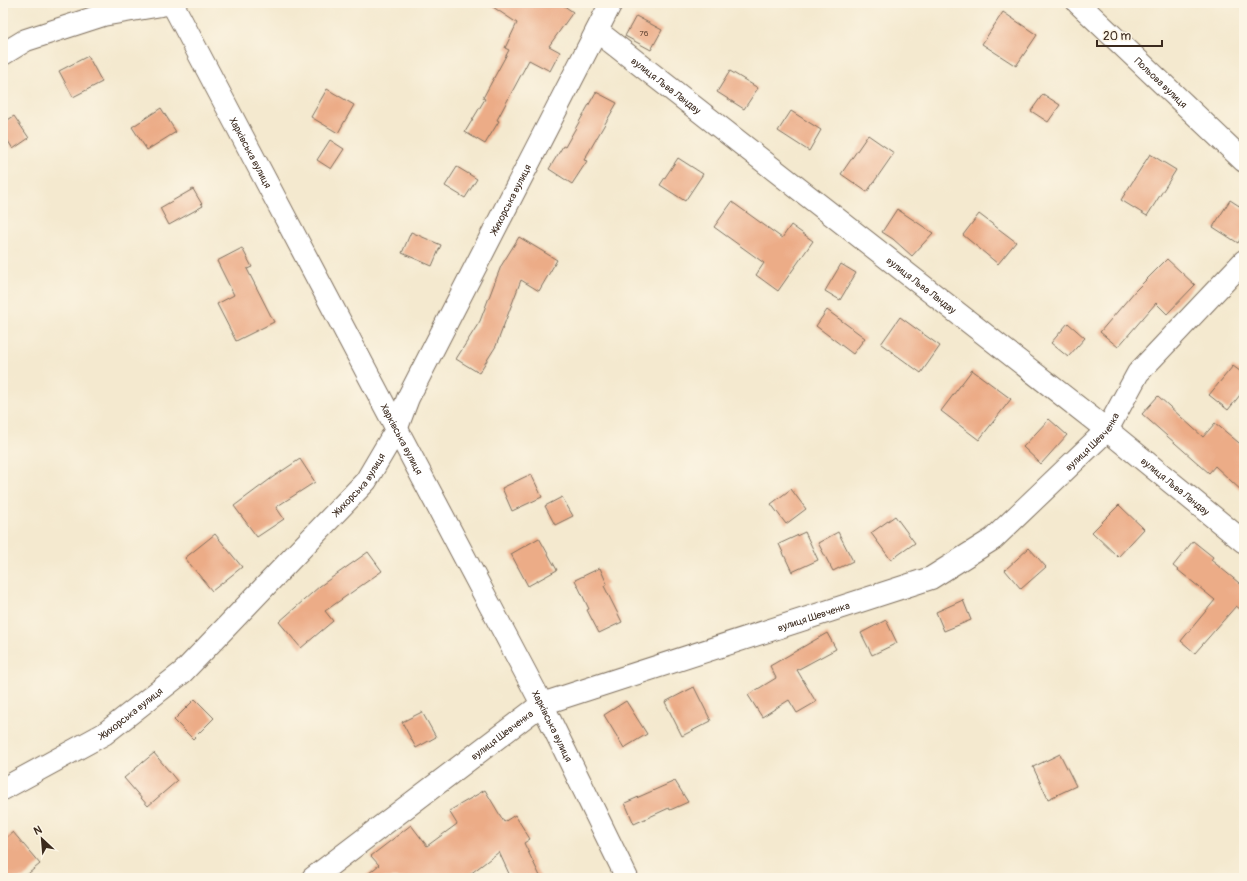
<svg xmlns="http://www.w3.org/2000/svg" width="1247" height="881" font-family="Pangolin,sans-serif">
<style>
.building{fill:#ecac87}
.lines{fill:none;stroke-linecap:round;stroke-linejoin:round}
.street-casing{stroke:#7c6d5c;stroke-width:24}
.secondary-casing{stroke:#7c6d5c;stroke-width:24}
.street{stroke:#fff;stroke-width:22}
.secondary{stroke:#fff;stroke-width:22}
.labels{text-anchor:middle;stroke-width:3;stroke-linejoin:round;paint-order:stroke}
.number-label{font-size:8px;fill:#674a38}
.street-label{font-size:10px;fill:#3b2a1e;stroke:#fcf5e5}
</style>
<rect width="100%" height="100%" fill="#fcf5e5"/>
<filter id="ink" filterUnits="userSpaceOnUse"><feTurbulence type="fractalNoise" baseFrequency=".025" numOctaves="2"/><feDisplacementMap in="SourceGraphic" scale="8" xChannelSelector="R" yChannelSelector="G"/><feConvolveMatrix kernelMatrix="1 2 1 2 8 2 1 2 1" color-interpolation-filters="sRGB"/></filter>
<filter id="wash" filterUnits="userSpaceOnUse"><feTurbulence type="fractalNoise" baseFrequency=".012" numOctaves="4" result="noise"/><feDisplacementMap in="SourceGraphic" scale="16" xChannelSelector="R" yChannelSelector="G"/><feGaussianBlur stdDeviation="0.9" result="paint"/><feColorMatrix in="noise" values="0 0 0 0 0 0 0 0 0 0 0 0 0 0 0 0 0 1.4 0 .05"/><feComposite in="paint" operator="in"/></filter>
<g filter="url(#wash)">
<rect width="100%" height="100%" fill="#f4e9cf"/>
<g id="blocks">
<g class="building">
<polygon points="487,3 560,3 573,12 549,46 560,52 550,71 529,60 497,120 499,121 485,144 465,132 485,99 483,98 509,50 505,48 517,23"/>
<polygon points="1003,12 1037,35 1016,66 982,44"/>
<polygon points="636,16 662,30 651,50 625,36"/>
<polygon points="88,56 102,82 73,97 59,71"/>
<polygon points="730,71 758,88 744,109 717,92"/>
<polygon points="327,89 354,105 338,133 311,117"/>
<polygon points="596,92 617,103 584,160 587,161 572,184 549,169 563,146 565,147"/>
<polygon points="1043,94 1060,105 1048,122 1031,111"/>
<polygon points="161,108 176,132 147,150 132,127"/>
<polygon points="791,111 821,130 809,151 778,131"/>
<polygon points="14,116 29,138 13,149 3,133 3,123"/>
<polygon points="868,135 894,153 867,192 841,174"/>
<polygon points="330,140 344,149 331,169 317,160"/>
<polygon points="1150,154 1176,170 1147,216 1121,200"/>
<polygon points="678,158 703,174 685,201 660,185"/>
<polygon points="457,167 477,179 465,198 445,186"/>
<polygon points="193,189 203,206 169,225 160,208"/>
<polygon points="1230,200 1244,209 1244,233 1238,243 1213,227"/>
<polygon points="732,202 782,238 791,225 813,241 778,291 756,275 764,263 714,227"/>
<polygon points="897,209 933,233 912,256 893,239 882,232"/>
<polygon points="979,214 1016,242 998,264 963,235"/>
<polygon points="411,232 441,245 432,266 402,253"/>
<polygon points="519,237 557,260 539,291 521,280 496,346 479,373 456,359 480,321 501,266"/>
<polygon points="242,248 252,267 247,269 274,322 236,341 217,304 234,295 217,261"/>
<polygon points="1167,259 1195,285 1167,314 1156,303 1118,347 1100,332 1135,291"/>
<polygon points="841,264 856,273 840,300 825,291"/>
<polygon points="827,310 865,338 853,354 816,326"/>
<polygon points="900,317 940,346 921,373 881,344"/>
<polygon points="1068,323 1085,338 1068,357 1051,343"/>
<polygon points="1233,366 1244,374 1244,390 1228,410 1209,395"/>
<polygon points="972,370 1011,399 979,440 941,411"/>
<polygon points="1158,396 1203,437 1215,423 1244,447 1244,493 1215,466 1209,473 1142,414"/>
<polygon points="1049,419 1067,435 1041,464 1023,447"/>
<polygon points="300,459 315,482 276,507 284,519 257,537 234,506 273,477"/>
<polygon points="531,474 542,497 512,511 502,488"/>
<polygon points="791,489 806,509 786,524 771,504"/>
<polygon points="562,497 573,516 555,525 545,506"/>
<polygon points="1119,505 1144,529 1118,557 1092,532"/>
<polygon points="895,516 915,543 891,560 871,533"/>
<polygon points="805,532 818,560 792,572 779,544"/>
<polygon points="838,532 853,561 833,571 818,543"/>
<polygon points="215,534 242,567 212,591 185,558"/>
<polygon points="539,538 557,570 528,586 511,554"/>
<polygon points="1193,541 1213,557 1211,560 1244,587 1244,612 1236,606 1195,653 1181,641 1215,600 1173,566"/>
<polygon points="1029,548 1046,567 1021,589 1005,570"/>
<polygon points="368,552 382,571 325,611 333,621 301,648 279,622 320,586"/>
<polygon points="600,568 607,584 604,586 622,622 599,633 587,610 589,609 575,580"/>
<polygon points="963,600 971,620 944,631 936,612"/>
<polygon points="886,620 897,643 872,655 861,633"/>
<polygon points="827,633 836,649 797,670 816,702 797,713 789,700 762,717 748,695 776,678 770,666"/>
<polygon points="694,687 711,721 682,736 665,702"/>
<polygon points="195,699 214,718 193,739 174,720"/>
<polygon points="626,701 647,734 624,748 604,715"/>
<polygon points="422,712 436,737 416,748 402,722"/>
<polygon points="154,753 177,781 148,806 124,778"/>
<polygon points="1060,754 1076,786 1048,799 1033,767"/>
<polygon points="675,781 688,802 670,810 669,808 634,824 625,803"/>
<polygon points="485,790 504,822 515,815 530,839 524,843 541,878 511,878 499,852 465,878 363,878 379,865 371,856 411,825 427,846 457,824 449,811"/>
<polygon points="13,832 40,864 23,878 3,878 3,840"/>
</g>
</g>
</g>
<g filter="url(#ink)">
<use href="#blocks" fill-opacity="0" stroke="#7c6d5c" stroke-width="1"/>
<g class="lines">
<g class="street-casing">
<g id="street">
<path id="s1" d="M1078,3l166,158"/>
<path id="s2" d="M597,31l510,399 137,112"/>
<polyline points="3,54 26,40 103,15 173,3"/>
<path id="s3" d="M3,789l101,-55 79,-62 183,-191 30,-51 12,-32 203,-395"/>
<path id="s4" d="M313,878l229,-174 389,-126 62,-39 114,-109 31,-57 106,-112"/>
</g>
</g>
<g class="secondary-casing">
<g id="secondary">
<path id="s5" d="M172,3l370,701 85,174"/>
</g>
</g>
<use href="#street" class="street"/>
<use href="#secondary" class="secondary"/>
</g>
</g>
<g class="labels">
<g class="number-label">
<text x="644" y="36">76</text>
</g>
<g class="street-label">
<text dy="4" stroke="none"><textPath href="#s1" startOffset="115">Польова вулиця</textPath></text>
<text dy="4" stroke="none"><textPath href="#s2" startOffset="88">вулиця Льва Ландау</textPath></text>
<text dy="4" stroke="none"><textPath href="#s5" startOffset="169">Харківська вулиця</textPath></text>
<text dy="4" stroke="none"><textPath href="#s3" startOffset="797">Жихорська вулиця</textPath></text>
<text dy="4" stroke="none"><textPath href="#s2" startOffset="412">вулиця Льва Ландау</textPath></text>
<text dy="4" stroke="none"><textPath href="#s5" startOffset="493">Харківська вулиця</textPath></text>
<text dy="4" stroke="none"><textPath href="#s4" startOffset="909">вулиця Шевченка</textPath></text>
<text dy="4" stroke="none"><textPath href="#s3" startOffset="473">Жихорська вулиця</textPath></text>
<text dy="4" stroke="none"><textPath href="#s2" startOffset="736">вулиця Льва Ландау</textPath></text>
<text dy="4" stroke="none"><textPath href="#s4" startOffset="573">вулиця Шевченка</textPath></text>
<text dy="4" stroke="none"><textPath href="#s3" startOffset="149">Жихорська вулиця</textPath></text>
<text dy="4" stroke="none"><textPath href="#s5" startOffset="817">Харківська вулиця</textPath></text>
<text dy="4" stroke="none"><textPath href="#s4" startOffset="237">вулиця Шевченка</textPath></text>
</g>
</g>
<rect width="1247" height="881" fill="none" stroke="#fcf5e5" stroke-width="16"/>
<g transform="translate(42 839) rotate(334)" stroke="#fcf5e5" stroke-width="3" paint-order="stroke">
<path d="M0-3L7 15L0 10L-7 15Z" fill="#3b2a1e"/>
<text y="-6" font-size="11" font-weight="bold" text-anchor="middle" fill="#3b2a1e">N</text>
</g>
<path d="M1097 40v6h65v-6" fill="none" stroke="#3b2a1e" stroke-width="2"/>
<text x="1103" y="40" font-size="12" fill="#3b2a1e" stroke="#fcf5e5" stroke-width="3" paint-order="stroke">20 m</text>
</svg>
